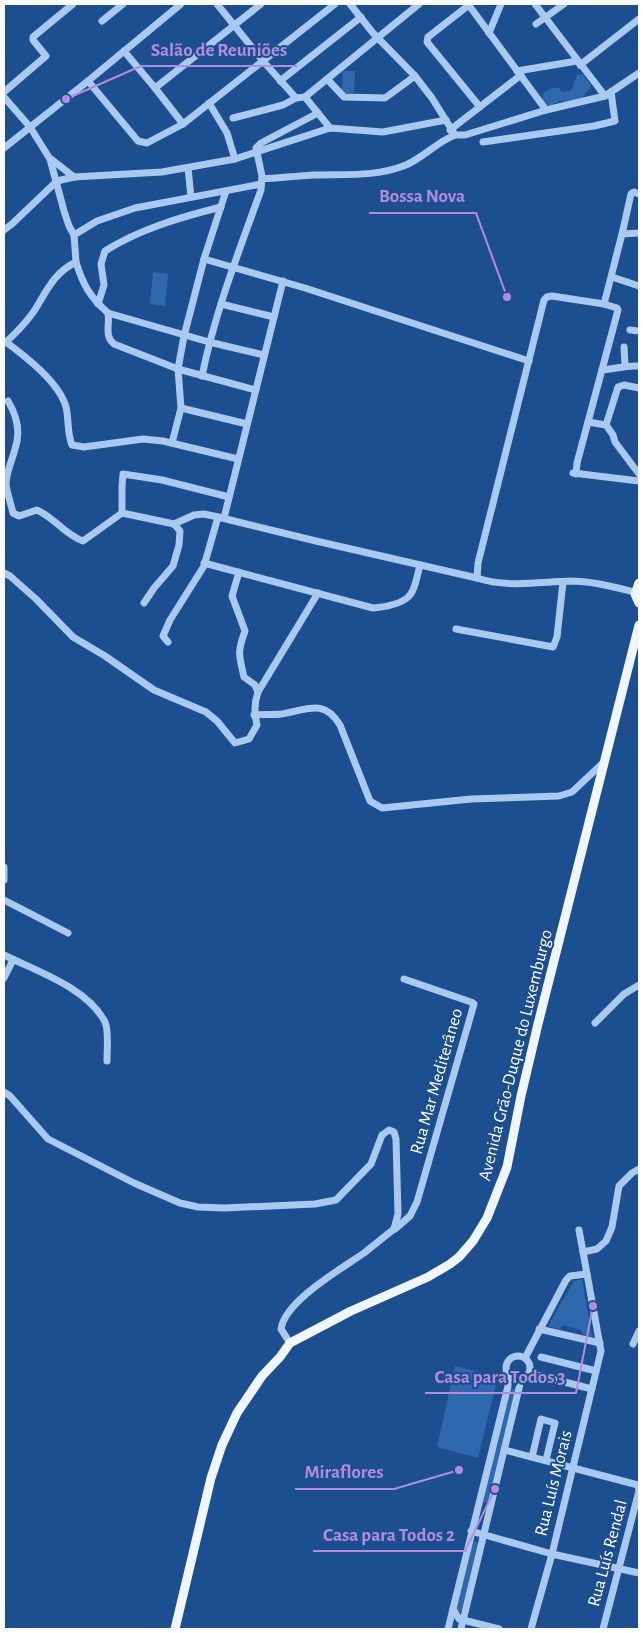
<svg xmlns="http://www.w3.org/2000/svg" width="643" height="1633" font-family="'Alegreya Sans',sans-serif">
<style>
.green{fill:#2e69ad}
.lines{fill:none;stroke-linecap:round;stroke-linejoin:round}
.minor{stroke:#a9c9ee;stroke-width:7}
.major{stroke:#f0f6ff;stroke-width:9}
.labels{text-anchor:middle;stroke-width:4;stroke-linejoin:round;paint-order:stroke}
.street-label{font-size:18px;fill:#fff;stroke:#1b4f8f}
.leader{fill:none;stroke:#b68bdc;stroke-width:2}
.callout-dot{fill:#b68bdc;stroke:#1b4f8f;stroke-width:2}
.callout-label{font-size:19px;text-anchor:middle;font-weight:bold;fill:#b68bdc;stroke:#1b4f8f;stroke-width:4;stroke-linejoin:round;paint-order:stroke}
</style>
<rect width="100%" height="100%" fill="#1b4f8f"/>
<g class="green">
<polygon points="343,71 355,71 354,93 344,93 342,90"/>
<polygon points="583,74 591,86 583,97 573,102 560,101 551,105 546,105 542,99 544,92 552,88 559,88 562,92 571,91 577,75"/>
<polygon points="153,272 168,274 165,306 150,304"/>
<polygon points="582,1279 592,1337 582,1334 581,1330 563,1325 559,1329 548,1326 574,1281"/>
<polygon points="455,1366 498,1377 478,1458 437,1447"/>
<polygon points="510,1388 516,1390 488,1503 482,1502"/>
<polygon points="476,1541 478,1545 462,1609 459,1612 456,1608 473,1542"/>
</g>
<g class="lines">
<g class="minor">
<polyline points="217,4 263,61 296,98 305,97 330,128"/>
<polyline points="350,4 373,33 415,76 432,98 455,135 465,135 546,110 605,96 639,73"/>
<polyline points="468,4 546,110"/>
<polyline points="535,4 605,96"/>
<polyline points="469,5 428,37 427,42 480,107"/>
<polyline points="102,21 123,4"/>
<polyline points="536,24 564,4"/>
<polyline points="489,33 501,4"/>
<polyline points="124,51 155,88 183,124"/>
<polyline points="580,65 639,19"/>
<polyline points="517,71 577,61"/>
<polyline points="327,79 344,97 385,98 415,76"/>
<polyline points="88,81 138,141 147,143 183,124 335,4"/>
<polyline points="280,81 361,17"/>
<polyline points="155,88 261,4"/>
<polyline points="4,92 46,56 33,40 33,37 73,4"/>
<path d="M4,97l26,30 20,32 14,52 5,15 5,9 2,27c-21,10 -29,28 -40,46 -6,10 -23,29 -32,35"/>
<polyline points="305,97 419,4"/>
<polyline points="209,103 227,133 235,159"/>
<polyline points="233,118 283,105 296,98"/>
<polyline points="450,130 521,75"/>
<polyline points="483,142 594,126 615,121 611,92"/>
<polyline points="4,148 88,81 181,4"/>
<polyline points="51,159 74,177"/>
<polyline points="188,168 191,197"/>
<path d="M262,179c17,-1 35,-3 53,-4 31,-1 61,2 91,-10 18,-8 31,-23 49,-30"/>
<polyline points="4,230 12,224 57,181 74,177 162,172 235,159 330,128 383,132 446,120"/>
<polyline points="622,234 631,194 634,192 639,194"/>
<polyline points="74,235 97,221 135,208 261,184"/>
<polyline points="204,259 305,288 529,361"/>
<path d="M76,262c7,23 14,35 32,51l101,29 55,13"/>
<polyline points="612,277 639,286"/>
<path d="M98,304l6,-19 -3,-21 4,-13c35,-22 76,-34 116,-44"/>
<polyline points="221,304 274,317"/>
<path d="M108,313c2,12 -4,23 6,31l64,25 78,21"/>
<polyline points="630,330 639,331"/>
<path d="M6,342c20,15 53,40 60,65 3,12 1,27 6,38l12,2 59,-8 20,2 75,18"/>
<polyline points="624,347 625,365"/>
<path d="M602,370c13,-1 24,-5 37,-4"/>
<path d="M202,376c13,-64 37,-125 59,-186l1,-14 -6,-28 5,-5 57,-30"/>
<path d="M8,401c9,15 13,31 7,48 -3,12 -8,21 -9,34 0,7 5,21 7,30l6,3 18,-6c18,8 28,25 46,31l39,-28 52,11 20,-9 10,-1 14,3"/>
<polyline points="181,408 247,424"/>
<polyline points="588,422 606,425 613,435 615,442 639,474"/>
<polyline points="606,425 618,387 624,385 639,388"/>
<polyline points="172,443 181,408 178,369 184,336 204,259 226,191"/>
<polyline points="573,473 639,481"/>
<polyline points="576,474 577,463 618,310 617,308 604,304"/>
<polyline points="122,513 122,487 123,474 162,480 229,497"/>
<polyline points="224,518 283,281"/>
<path d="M204,563l169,45c11,-1 33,-4 39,-16 4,-8 6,-19 8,-27"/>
<path d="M4,573l6,3 26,23 37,38 32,19 49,34 52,22 11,9 18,22 14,-4 8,-14c-3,-12 -3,-22 1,-33l-3,-7 -11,-8c-5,-22 -7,-24 1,-46l-13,-35 7,-24"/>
<polyline points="477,578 478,563 544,300 547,297 552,296 604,304 622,234 639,233"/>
<polyline points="144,603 154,588 173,566 179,545 180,531 174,524"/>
<polyline points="456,629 553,647 557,637 563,582"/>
<path d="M168,642l-5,-6 7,-16 34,-54 14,-49 98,24 161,37c30,10 62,4 93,3 22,0 44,6 65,11"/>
<polyline points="258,692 318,593"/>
<path d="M254,715c9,-1 19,0 28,-1 25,-4 42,-16 58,11l30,76 12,7 89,-9 88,-3 13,-4 32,-30"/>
<polyline points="4,867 4,880"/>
<polyline points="4,900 68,933"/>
<path d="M4,955c32,16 84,33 101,67 4,8 2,29 2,39"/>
<polyline points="4,978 13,960"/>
<polyline points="595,1023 624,994 639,985"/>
<path d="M4,1092l6,4 38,43 86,44 46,20 18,4 26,1 91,-4 21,-4 35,-36 11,-29 7,-5 5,2 2,7 2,75 -4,15c-10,8 -20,16 -30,24 -23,16 -79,48 -83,76l9,14"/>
<polyline points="395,1229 410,1216 417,1202 474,1004 471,1002 404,979"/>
<polyline points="583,1252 597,1249 606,1241 612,1227 619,1186 632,1173 639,1169"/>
<polyline points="539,1329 600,1343"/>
<polyline points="633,1344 639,1331"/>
<circle cx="518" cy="1368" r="12"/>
<polyline points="541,1357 596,1371"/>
<polyline points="525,1358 566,1280 570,1276 587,1274"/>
<polyline points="529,1373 592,1389"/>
<polyline points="505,1450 638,1485 639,1491 603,1629"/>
<polyline points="532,1457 541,1419 555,1423 546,1460"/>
<polyline points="471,1531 552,1554 639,1573"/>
<polyline points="453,1609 459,1619 499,1629"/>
<polyline points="448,1629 508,1386 508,1375"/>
<polyline points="461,1629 521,1380"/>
<polyline points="531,1629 552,1554 601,1351 579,1230"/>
</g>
<g class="major">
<polyline points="639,583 635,594 639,603"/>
<polyline points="175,1629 211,1478 222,1445 237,1413 262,1376 280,1357 290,1343 351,1311 428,1277 450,1264 459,1257 473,1241 487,1218 507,1167 521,1096 538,1024 639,625"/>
</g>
</g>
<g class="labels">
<g class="street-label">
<text transform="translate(515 1055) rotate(-76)" y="6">Avenida Grão-Duque do Luxemburgo</text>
<text transform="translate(436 1081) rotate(-74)" y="6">Rua Mar Mediterâneo</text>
<text transform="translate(553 1483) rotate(-76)" y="6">Rua Luís Morais</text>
<text transform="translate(607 1553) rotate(-75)" y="6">Rua Luís Rendal</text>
</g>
</g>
<path class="leader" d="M66 99L141 66H297M507 297L476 213H369M593 1306L576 1393H425M459 1470L394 1489H295M495 1489L465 1551H313"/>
<g class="callout-dot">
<circle cx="66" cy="99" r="5"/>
<circle cx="507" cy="297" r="5"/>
<circle cx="593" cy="1306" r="5"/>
<circle cx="459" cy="1470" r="5"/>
<circle cx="495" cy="1489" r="5"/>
</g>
<g class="callout-label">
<text x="219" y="56">Salão de Reuniões</text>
<text x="422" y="202">Bossa Nova</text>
<text x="500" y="1383">Casa para Todos 3</text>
<text x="344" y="1478">Miraflores</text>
<text x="389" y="1541">Casa para Todos 2</text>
</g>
<rect width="643" height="1633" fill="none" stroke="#ffffff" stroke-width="10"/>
</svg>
